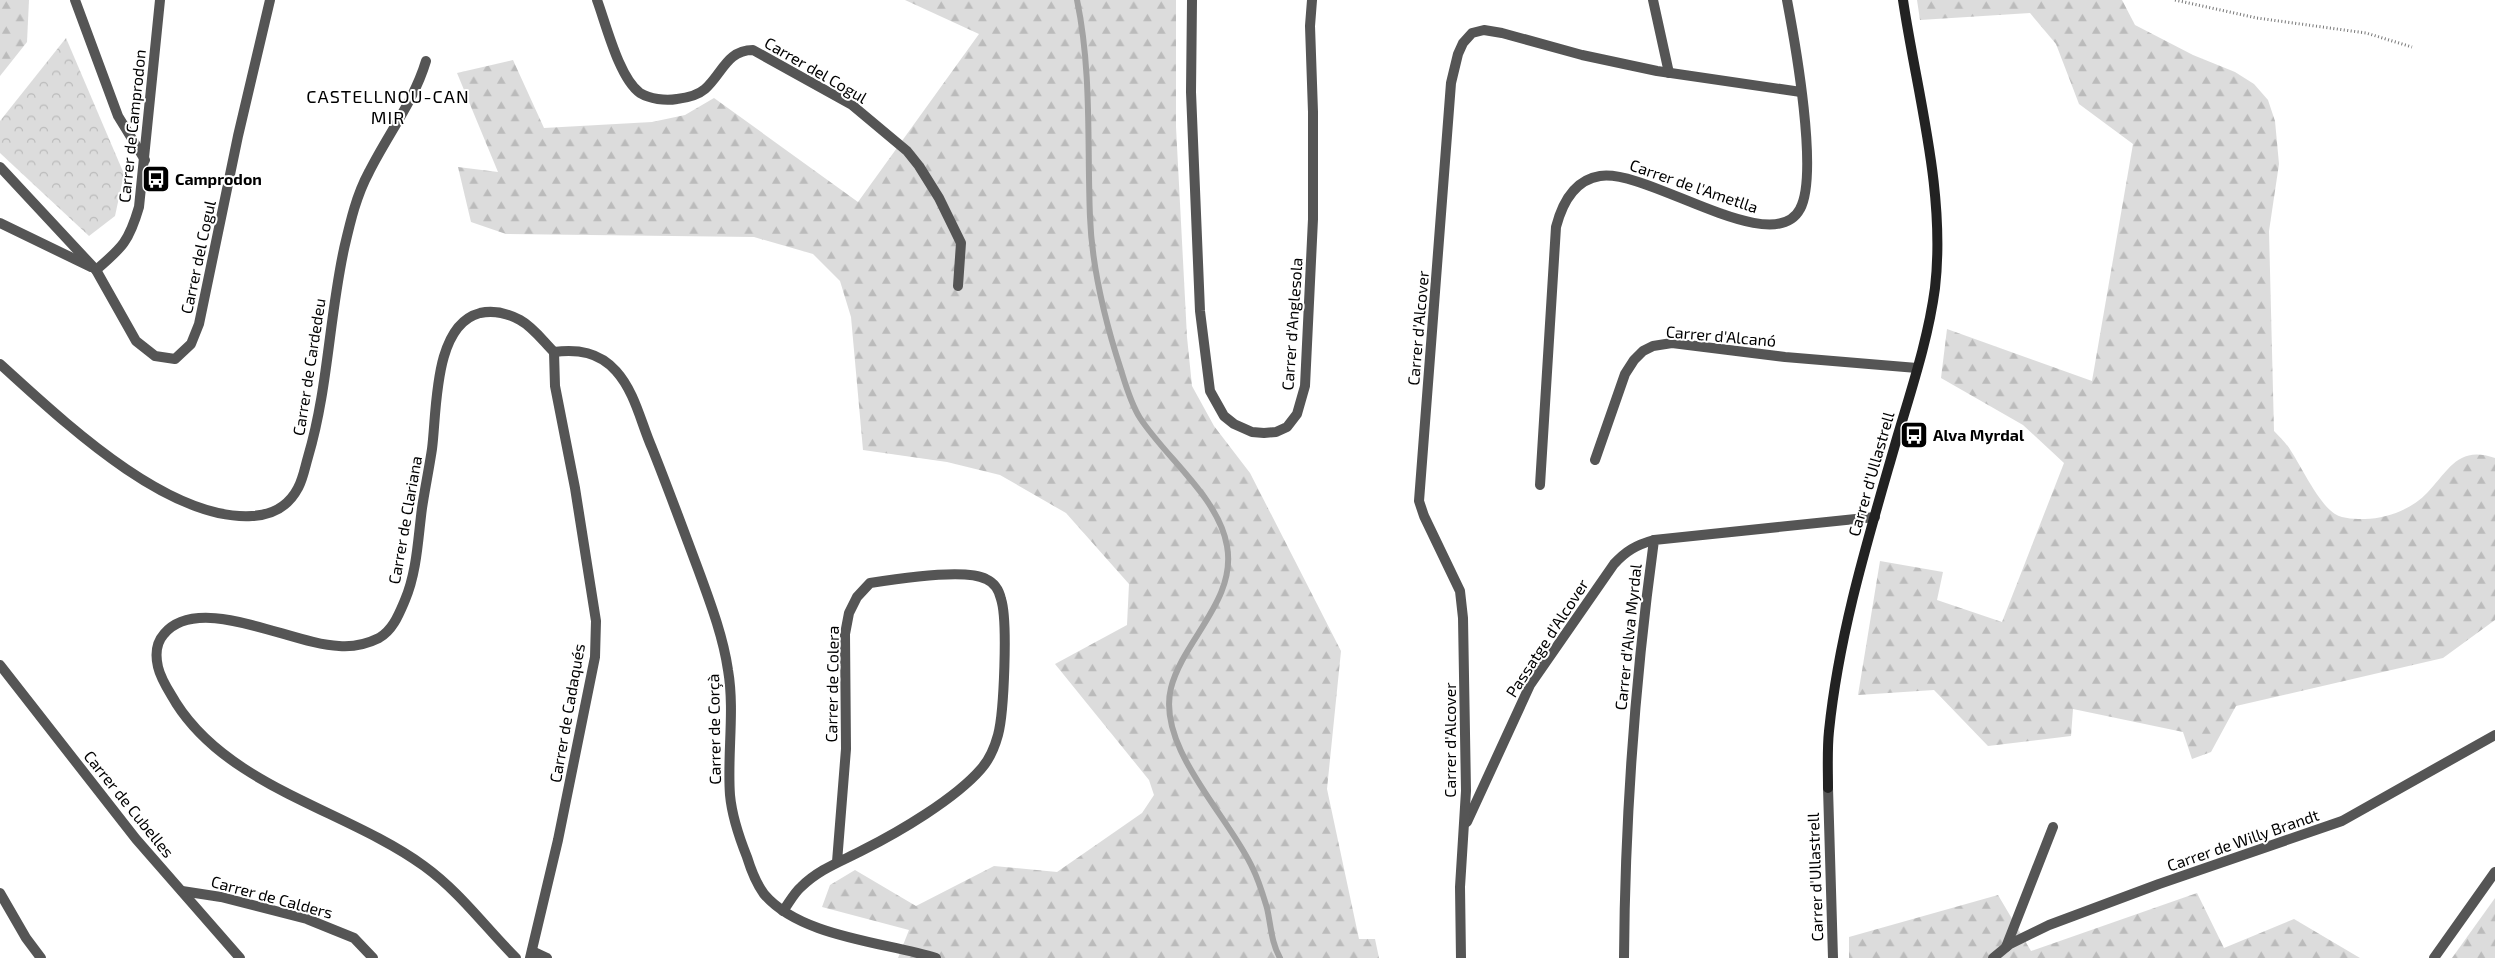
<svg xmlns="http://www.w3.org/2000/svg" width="2495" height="958" font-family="'Exo 2',sans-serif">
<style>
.forest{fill:url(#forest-firs)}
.park{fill:url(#park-crowns)}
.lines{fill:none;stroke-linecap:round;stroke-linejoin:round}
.stream{stroke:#a3a3a3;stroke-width:6}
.path{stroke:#777;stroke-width:3;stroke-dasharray:1 2.5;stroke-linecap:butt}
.street{stroke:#555;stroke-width:10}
.secondary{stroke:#222;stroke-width:10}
.labels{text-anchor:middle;stroke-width:4;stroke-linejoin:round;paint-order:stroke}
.street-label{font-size:16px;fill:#000;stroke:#fff}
.poi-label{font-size:16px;font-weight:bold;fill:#000;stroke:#fff;text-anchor:start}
.neighbourhood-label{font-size:18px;letter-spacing:1px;fill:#000;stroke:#fff}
</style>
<defs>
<pattern id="forest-firs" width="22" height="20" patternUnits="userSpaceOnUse" patternTransform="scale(1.25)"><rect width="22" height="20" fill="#dcdcdc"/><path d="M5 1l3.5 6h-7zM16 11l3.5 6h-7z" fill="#bbb"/></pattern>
<pattern id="park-crowns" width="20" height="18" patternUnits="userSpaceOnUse" patternTransform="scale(1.25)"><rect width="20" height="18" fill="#dcdcdc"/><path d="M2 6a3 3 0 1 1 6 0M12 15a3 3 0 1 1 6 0" fill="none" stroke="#bbb"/></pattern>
</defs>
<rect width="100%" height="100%" fill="#fff"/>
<g class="forest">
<polygon points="0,0 29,0 27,42 0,76"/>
<polygon points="905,0 1176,0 1176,127 1187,337 1192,386 1214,426 1250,473 1341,651 1327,789 1359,939 1375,939 1379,958 898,958 909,930 822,907 830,885 855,870 916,906 994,866 1057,872 1142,813 1154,795 1149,780 1055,664 1127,625 1129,584 1066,513 1000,475 947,462 863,450 851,317 840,281 813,254 754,237 506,234 471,222 458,167 498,172 457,73 513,60 544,128 652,122 685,115 714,98 858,202 979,34"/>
<path d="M1917,0h205l13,25 58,30 42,17 19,12 14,16 7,21 4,43 -10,67 5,200c6,6 13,13 17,20 11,17 28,53 44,63 8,5 22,5 30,5 21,0 47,-10 62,-26 22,-23 31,-48 68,-35v162l-52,38 -207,48 -25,46 -19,7 -9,-27 -110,-23 -2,27 -83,10 -54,-56 -76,5 22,-134 63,11 -6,28 65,22 62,-159 -41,-38 -82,-47 6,-49 145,52 41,-237 -54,-40 -23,-60 -26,-31 -110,7z"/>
<polygon points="2197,893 2224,948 2294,919 2360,958 1849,958 1849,937 1998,895 2031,951"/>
<polygon points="2495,898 2495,958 2452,958"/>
</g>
<polygon class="park" points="66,38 124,174 115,216 89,236 0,153 0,121"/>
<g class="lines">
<path class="stream" d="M1077,0c15,72 10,144 13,217 2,52 15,104 31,153 5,16 10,34 19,48 26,40 79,80 87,128 10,54 -44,94 -56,142 -15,60 59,129 82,181 6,12 10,26 14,39 4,17 4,34 13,50"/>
<polyline class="path" points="2175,0 2257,18 2366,33 2412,47"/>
<g class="street">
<polyline points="75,0 118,116 145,160"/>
<path d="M597,0c9,24 22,78 43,93 10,6 25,8 37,6 9,-1 21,-4 28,-10 17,-15 22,-39 48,-39l99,55 55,46 12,15 20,32 22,45 -3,43"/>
<polyline points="1192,0 1191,92 1200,311 1210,391 1224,416 1234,424 1252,432 1264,433 1276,432 1287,427 1297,414 1305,386 1313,219 1313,112 1310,26 1312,0"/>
<polyline points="1653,0 1669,73"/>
<polyline points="0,167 96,270 136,341 155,356 175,359 191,344 199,324 238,136 270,0"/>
<polyline points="0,223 91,267"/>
<path d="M96,270c27,-23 33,-29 43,-63l21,-207"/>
<path d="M554,352c24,-3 45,0 62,19 19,21 25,52 36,77 16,40 31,81 46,121 12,33 25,67 30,101 7,41 -1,84 2,125 2,22 9,42 17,62 4,13 9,26 17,37 36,43 120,48 172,64"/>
<path d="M0,364c60,54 166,157 252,152 20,-1 36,-9 46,-28 5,-9 7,-21 10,-31 20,-67 21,-139 36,-208 6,-26 12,-53 25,-77 19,-38 45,-71 57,-111"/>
<polyline points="1595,460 1625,374 1634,360 1643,351 1653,346 1672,343 1785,357 1917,368"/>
<path d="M1540,485l16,-258c6,-23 18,-47 44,-51 47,-8 173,84 200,33 19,-34 -5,-167 -13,-209"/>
<polyline points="0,665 136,839 240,958"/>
<polyline points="1828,788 1833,958"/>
<path d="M1467,822l63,-137 84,-121c12,-13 22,-19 40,-24"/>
<polyline points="182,891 221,897 307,919 354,938 373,958"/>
<polyline points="0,893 26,938 41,958"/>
<path d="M783,911c6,-8 11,-18 18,-24 18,-18 41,-26 62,-37 36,-18 92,-51 118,-81 8,-9 14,-23 17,-34 6,-22 10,-115 3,-136 -2,-9 -6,-16 -15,-20 -21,-11 -91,0 -116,4l-13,14 -8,16 -4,21 1,115 -9,113"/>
<polyline points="2006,947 2053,827"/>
<polyline points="532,951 547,958"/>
<path d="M516,958c-31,-31 -56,-66 -92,-92 -77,-56 -194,-78 -248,-163 -7,-12 -15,-23 -18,-36 -3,-13 -2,-24 6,-33 35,-42 129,11 175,12 13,1 28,-2 40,-8 14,-8 20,-24 26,-38 12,-28 13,-62 17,-92 3,-20 7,-39 10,-59 5,-37 1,-124 48,-136 14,-3 27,0 40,7 13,7 23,21 34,32"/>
<polyline points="530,958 558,840 595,657 596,621 575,488 555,386 554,352"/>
<polyline points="1461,958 1460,887 1466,791 1463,618 1460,591 1424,516 1419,501 1451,83 1458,54 1463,43 1472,33 1484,30 1502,33 1582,55 1657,71 1801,92"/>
<path d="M1624,958c1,-140 11,-279 30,-418l221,-23"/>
<polyline points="1993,958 2010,944 2049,925 2159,884 2342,821 2495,735"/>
<polyline points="2434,958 2495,872"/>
</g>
<path class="secondary" d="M1828,788c0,-19 -1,-38 1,-57 10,-98 39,-192 66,-286 15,-52 33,-104 40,-157 11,-96 -18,-194 -32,-288"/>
</g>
<defs>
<g id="bus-square" transform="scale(1.4375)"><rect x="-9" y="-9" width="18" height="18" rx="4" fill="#000" stroke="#fff"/><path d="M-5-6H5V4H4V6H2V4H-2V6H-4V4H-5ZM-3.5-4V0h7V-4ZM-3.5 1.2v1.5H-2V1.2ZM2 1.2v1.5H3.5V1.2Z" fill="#fff"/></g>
</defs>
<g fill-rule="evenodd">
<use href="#bus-square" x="156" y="179"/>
<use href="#bus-square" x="1914" y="435"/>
</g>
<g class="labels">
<g class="street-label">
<text transform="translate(816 70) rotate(30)" y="6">Carrer del Cogul</text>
<text transform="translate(132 126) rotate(-84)" y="6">Carrer de Camprodon</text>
<text transform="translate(1694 186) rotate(19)" y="6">Carrer de l'Ametlla</text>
<text transform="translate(198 257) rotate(-78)" y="6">Carrer del Cogul</text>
<text transform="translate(1292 324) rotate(-86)" y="6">Carrer d'Anglesola</text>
<text transform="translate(1418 328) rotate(-85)" y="6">Carrer d'Alcover</text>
<text transform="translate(1721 336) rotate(5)" y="6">Carrer d'Alcanó</text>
<text transform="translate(309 367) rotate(-81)" y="6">Carrer de Cardedeu</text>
<text transform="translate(1871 474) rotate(-74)" y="6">Carrer d'Ullastrell</text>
<text transform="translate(405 520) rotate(-80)" y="6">Carrer de Clariana</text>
<text transform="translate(1628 637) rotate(-84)" y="6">Carrer d'Alva Myrdal</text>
<text transform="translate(1547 638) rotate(-57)" y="6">Passatge d'Alcover</text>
<text transform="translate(832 684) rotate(-89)" y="6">Carrer de Colera</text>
<text transform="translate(567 713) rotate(-80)" y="6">Carrer de Cadaqués</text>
<text transform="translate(714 729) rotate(-91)" y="6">Carrer de Corçà</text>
<text transform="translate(1450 740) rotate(-90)" y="6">Carrer d'Alcover</text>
<text transform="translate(129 804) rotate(51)" y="6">Carrer de Cubelles</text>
<text transform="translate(2243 840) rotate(-19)" y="6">Carrer de Willy Brandt</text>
<text transform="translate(1815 877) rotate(-92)" y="6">Carrer d'Ullastrell</text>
<text transform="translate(272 897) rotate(15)" y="6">Carrer de Calders</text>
</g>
<g class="poi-label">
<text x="175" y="185">Camprodon</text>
<text x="1933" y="441">Alva Myrdal</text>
</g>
<g class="neighbourhood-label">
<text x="388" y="103">CASTELLNOU-CAN<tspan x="388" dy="21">MIR</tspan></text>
</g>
</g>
</svg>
